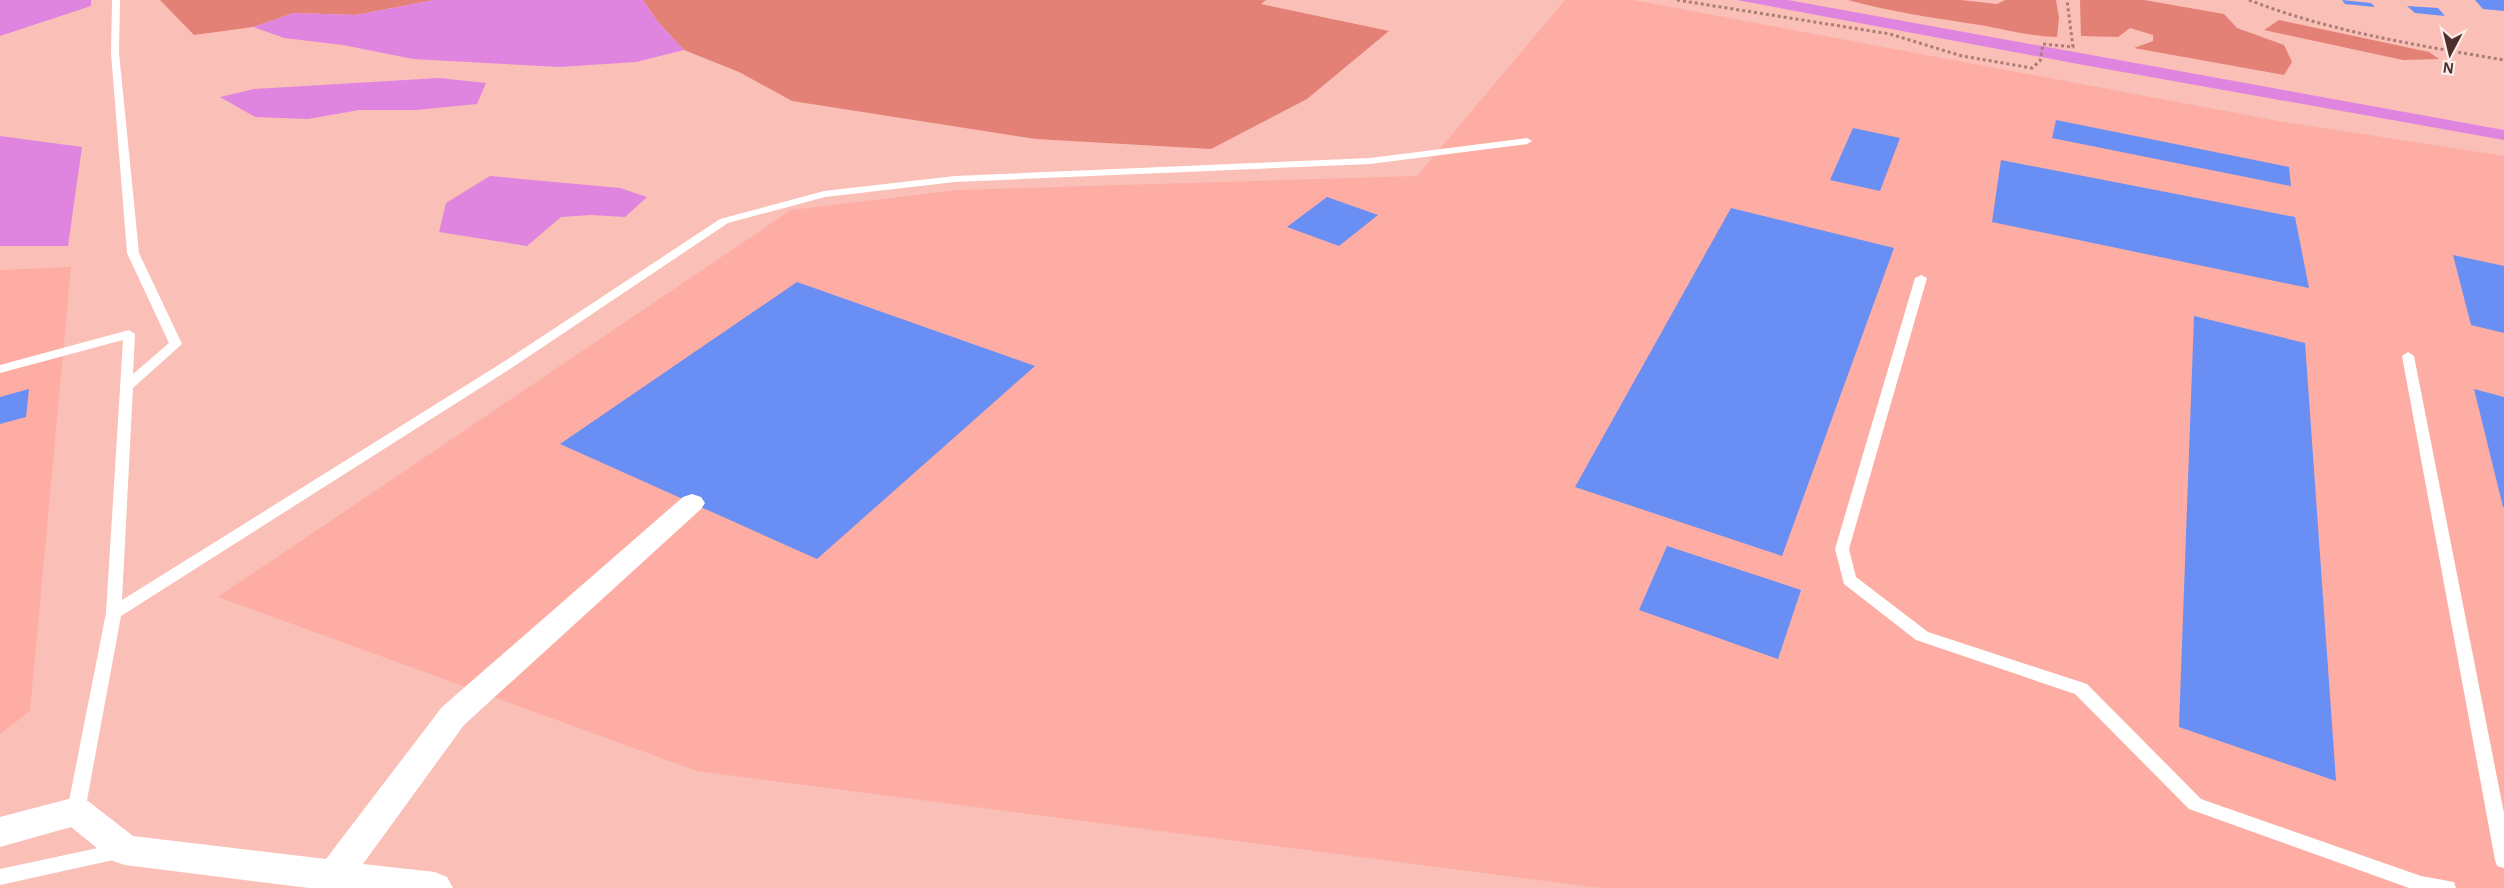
<svg xmlns="http://www.w3.org/2000/svg" width="2504" height="888" font-family="'Alegreya Sans',sans-serif">
<style>
.built{fill:#fdada3}
.green{fill:#e48177}
.water{fill:#df85df}
.building{fill:#698ef4}
.lines{fill:none;stroke-linecap:round;stroke-linejoin:round}
.path{stroke:#aa7d77;stroke-width:3;stroke-dasharray:3 3;stroke-linecap:butt}
.service{fill:#fff;fill-rule:evenodd}
.minor{fill:#fff;fill-rule:evenodd}
</style>
<rect width="100%" height="100%" fill="#fabfb7"/>
<g class="built">
<polygon points="1565,0 1633,0 2284,122 2504,156 2504,888 1600,888 697,771 218,597 791,210 957,190 1417,176"/>
<polygon points="71,267 30,711 0,734 0,270"/>
</g>
<g class="green">
<polygon points="160,0 434,0 356,15 294,13 253,27 194,35"/>
<polygon points="643,0 1266,0 1261,4 1389,31 1307,99 1211,149 1036,139 792,101 739,72 684,50 657,21"/>
<path d="M1848,0h113l36,4 8,-4h51l3,18 -2,19c-28,-1 -50,-7 -77,-12 -45,-7 -89,-13 -132,-25z"/>
<polygon points="2080,0 2144,0 2224,14 2237,28 2284,45 2292,62 2284,75 2134,48 2153,41 2153,35 2130,28 2118,37 2081,36"/>
<polygon points="2279,20 2429,52 2439,59 2403,60 2264,30"/>
</g>
<g class="water">
<polygon points="0,0 91,0 91,6 0,36"/>
<polygon points="434,0 643,0 657,21 684,50 636,62 560,67 413,59 343,45 284,38 253,27 294,13 356,15"/>
<polygon points="1737,0 1788,0 2504,130 2504,140 2078,64"/>
<polygon points="439,78 486,83 477,104 417,110 359,110 308,119 255,117 220,97 254,89"/>
<polygon points="0,136 82,147 68,246 0,246"/>
<polygon points="490,176 620,188 647,197 625,217 591,215 561,217 527,246 439,232 446,203"/>
</g>
<g class="building">
<polygon points="2342,0 2371,3 2375,7 2345,4"/>
<polygon points="2475,0 2504,0 2504,11 2483,9"/>
<polygon points="2407,6 2438,8 2445,16 2415,13"/>
<polygon points="2056,120 2289,167 2291,186 2052,138"/>
<polygon points="1853,128 1900,138 1880,191 1830,180"/>
<polygon points="2001,160 2295,217 2309,288 1992,222"/>
<polygon points="1327,197 1378,215 1339,246 1287,227"/>
<polygon points="1731,208 1894,248 1782,556 1575,487"/>
<polygon points="2453,255 2504,266 2504,333 2471,325"/>
<polygon points="797,282 1035,366 817,559 560,444"/>
<polygon points="2194,316 2305,343 2336,781 2179,727"/>
<polygon points="29,389 26,417 0,424 0,397"/>
<polygon points="2474,389 2504,397 2504,507 2503,507"/>
<polygon points="1667,546 1801,590 1778,659 1639,610"/>
</g>
<g class="lines">
<g class="path">
<polyline points="1677,0 1890,34 1962,56 2032,68 2040,61 2043,44 2073,47 2067,0"/>
<path d="M2249,0c82,32 168,45 255,60"/>
</g>
<g class="service">
<polygon points="112,0 120,0 119,53 139,253 182,344 133,388 122,600 505,361 720,219 824,191 955,176 1370,158 1527,138 1532,141 1527,144 1370,164 955,182 825,197 728,223 513,367 121,616 85,811 82,816 76,819 70,816 67,811 106,613 123,340 0,373 0,365 129,330 135,334 133,374 169,343 127,253 111,53"/>
<polygon points="1921,275 1927,278 1849,549 1856,577 1928,632 2087,684 2201,799 2421,876 2454,882 2456,888 2409,888 2189,809 2075,694 1916,640 1844,584 1835,549 1915,278"/>
<polygon points="2408,352 2414,356 2504,813 2504,868 2497,866 2495,860 2402,356"/>
<polygon points="121,843 127,845 130,851 127,857 0,885 0,869"/>
</g>
<polygon class="minor" points="692,494 701,497 705,503 701,509 464,725 363,864 435,872 447,877 453,888 309,888 125,865 113,861 71,827 0,847 0,817 76,797 88,801 133,836 326,859 442,707 683,497"/>
</g>
<g transform="translate(2450 54) rotate(187)" stroke="#fcecea" stroke-width="4.5" paint-order="stroke">
<path d="M0-4.5L10 22L0 15L-10 22Z" fill="#4d302c"/>
<text y="-9" font-size="16" font-weight="bold" text-anchor="middle" fill="#4d302c">N</text>
</g>
</svg>
